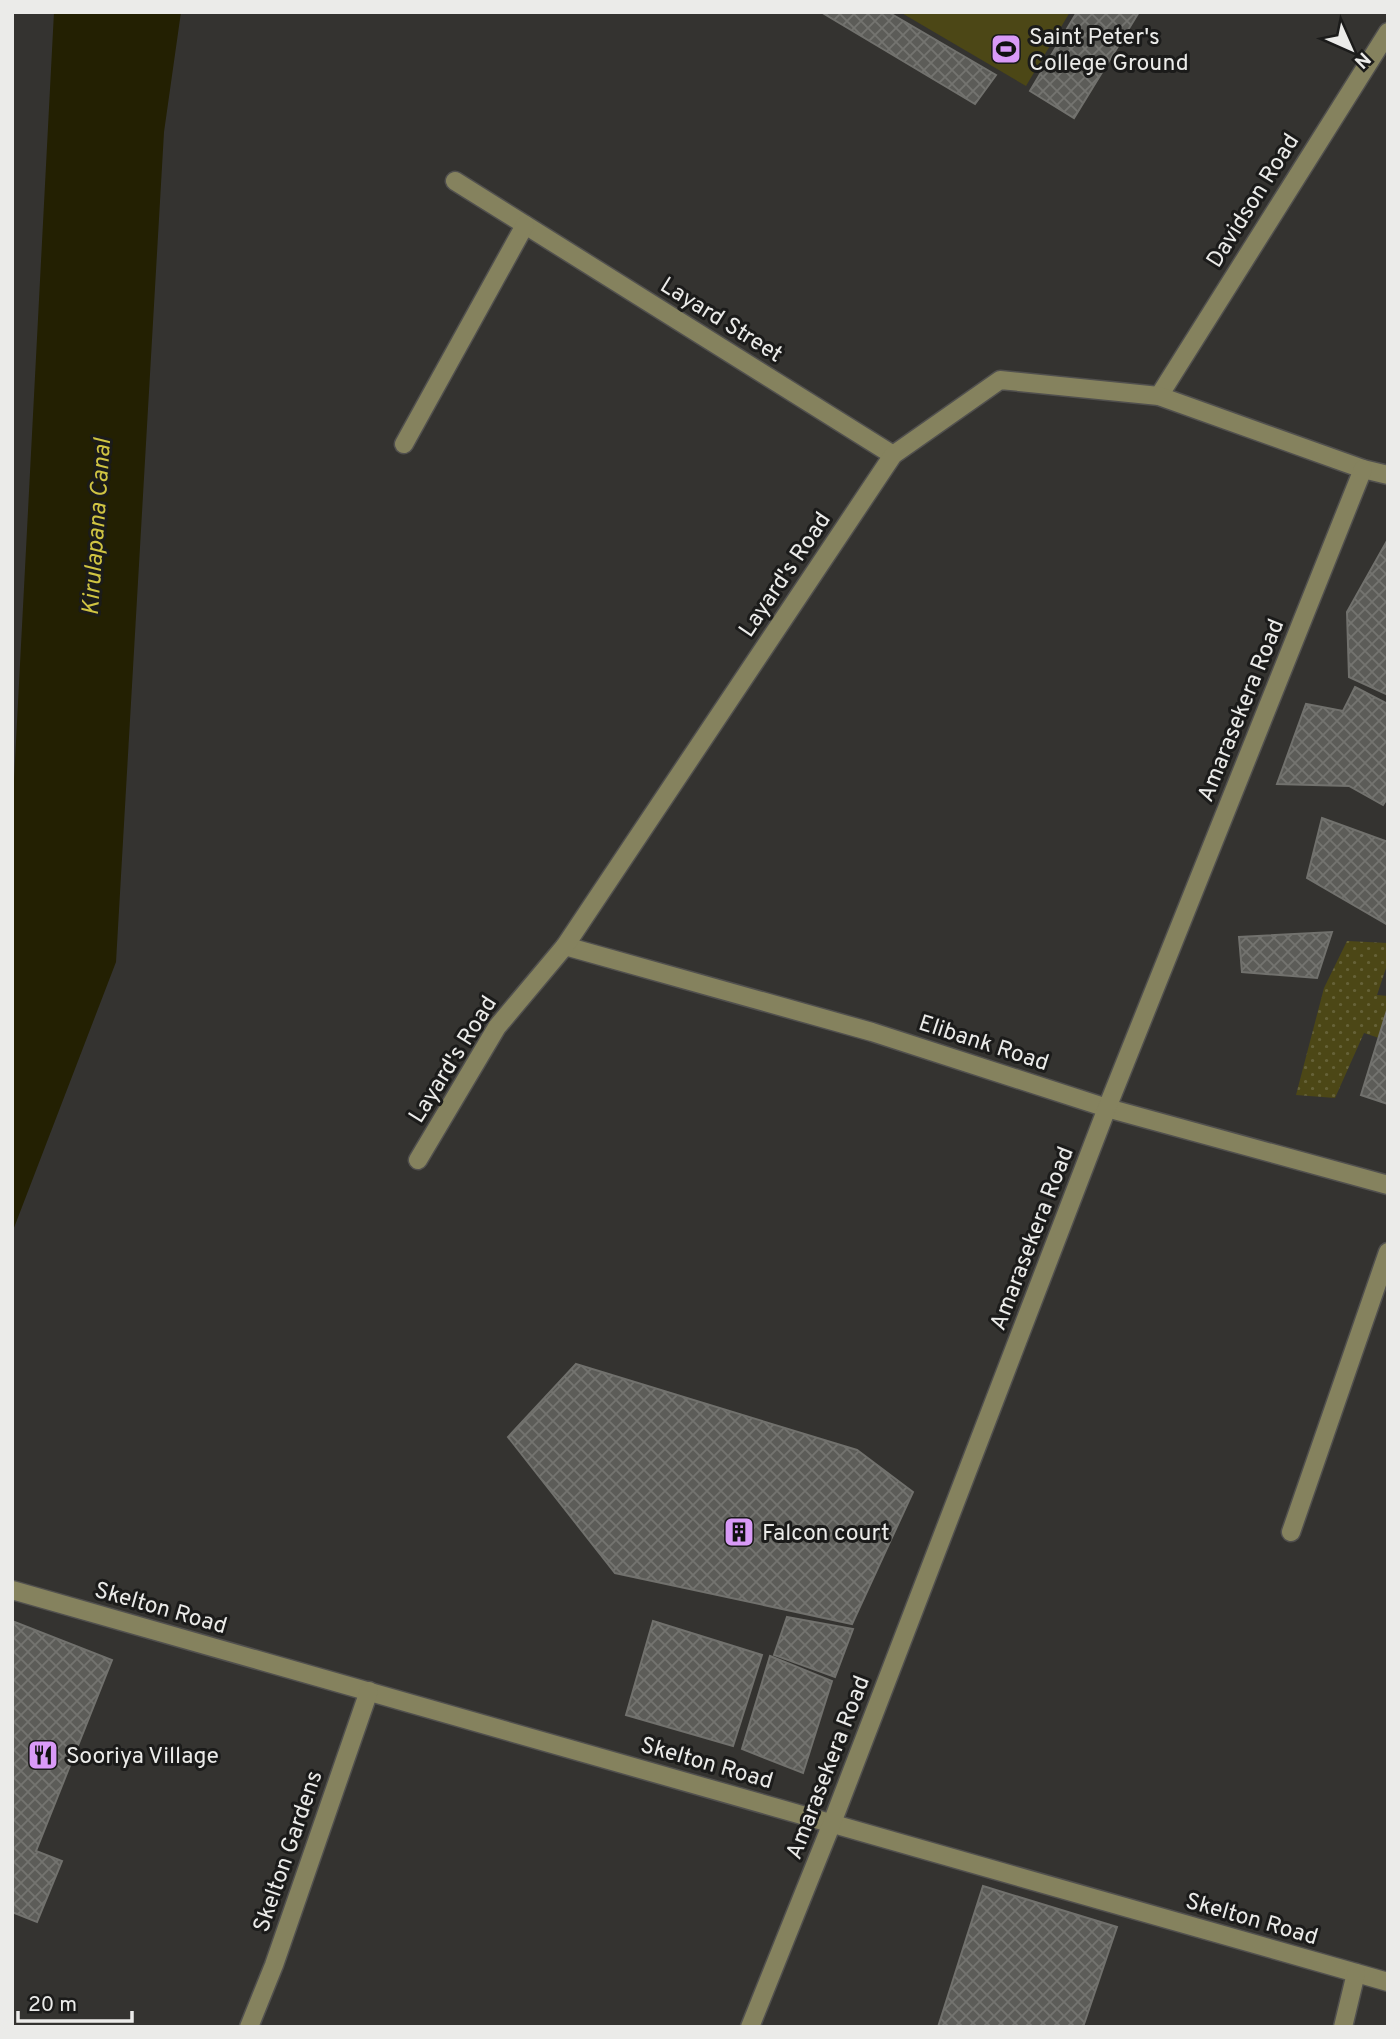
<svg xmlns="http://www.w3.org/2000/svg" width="1400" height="2039" font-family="Overpass,sans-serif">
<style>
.grass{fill:url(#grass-dots)}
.pitch{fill:#4c4716}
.water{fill:#232002}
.building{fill:url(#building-cross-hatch);stroke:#71716d;stroke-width:2}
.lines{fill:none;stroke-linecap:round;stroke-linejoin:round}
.minor-casing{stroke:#51504e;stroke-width:21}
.minor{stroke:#85825e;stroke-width:18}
.labels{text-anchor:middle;stroke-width:6;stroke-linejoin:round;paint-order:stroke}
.poi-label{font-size:23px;fill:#ebebe9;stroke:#1b1b1a;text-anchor:start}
.street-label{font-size:23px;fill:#ebebe9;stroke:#1b1b1a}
.water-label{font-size:24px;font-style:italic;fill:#d0c442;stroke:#1b1b1a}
</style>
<defs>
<pattern id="grass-dots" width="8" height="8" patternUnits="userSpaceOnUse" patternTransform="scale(1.75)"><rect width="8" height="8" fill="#4c4716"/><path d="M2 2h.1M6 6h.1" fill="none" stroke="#666238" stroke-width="1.8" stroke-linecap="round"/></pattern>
<pattern id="building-cross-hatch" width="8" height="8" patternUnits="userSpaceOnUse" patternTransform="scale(1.75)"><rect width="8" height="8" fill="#5c5c58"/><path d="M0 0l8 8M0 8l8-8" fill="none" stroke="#747470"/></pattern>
</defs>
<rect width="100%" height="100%" fill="#343330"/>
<polygon class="grass" points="1347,941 1388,943 1388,962 1377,995 1388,996 1388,1007 1379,1038 1364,1033 1335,1098 1296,1095 1324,988"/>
<polygon class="pitch" points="900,12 1070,12 1026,86"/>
<polygon class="water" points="54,12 181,12 164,132 116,962 12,1233 12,818"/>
<g class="building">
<polygon points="821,12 888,12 996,75 975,104"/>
<polygon points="1077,12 1139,12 1074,118 1030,91"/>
<polygon points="1388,539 1388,695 1349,677 1347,612"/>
<polygon points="1355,687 1388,704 1388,797 1383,805 1349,786 1277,784 1306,704 1343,711"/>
<polygon points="1322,818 1388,842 1388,925 1307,878"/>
<polygon points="1332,932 1317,978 1242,972 1239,937"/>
<polygon points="1388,1007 1388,1104 1361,1095"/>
<polygon points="576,1364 857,1450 913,1492 852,1624 615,1573 508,1437"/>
<polygon points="787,1617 853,1629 835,1677 774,1655"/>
<polygon points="12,1621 112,1660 36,1851 62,1861 37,1922 12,1912"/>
<polygon points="653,1621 762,1655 733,1746 626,1715"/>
<polygon points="770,1656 832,1681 803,1773 742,1749"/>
<polygon points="983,1886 1117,1927 1083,2027 938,2027"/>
</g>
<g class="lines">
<g class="minor-casing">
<g id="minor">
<polyline points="455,181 893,455"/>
<polyline points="1159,396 1388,32"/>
<polyline points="404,444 525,225"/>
<polyline points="565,946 872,1032 1107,1108 1388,1185"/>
<polyline points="418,1160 497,1027 565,946 893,455 1000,380 1159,396 1363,469 1388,475"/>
<polyline points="1291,1532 1388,1252"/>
<polyline points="12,1590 1388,1982"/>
<polyline points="249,2027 274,1965 369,1691"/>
<polyline points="750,2027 832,1823 1107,1108 1363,469"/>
<polyline points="1343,2027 1356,1973"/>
</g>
</g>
<use href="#minor" class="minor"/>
</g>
<defs>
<g id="stadium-square" transform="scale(1.575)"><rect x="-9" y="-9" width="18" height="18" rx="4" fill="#d99af7" stroke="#1b1b1a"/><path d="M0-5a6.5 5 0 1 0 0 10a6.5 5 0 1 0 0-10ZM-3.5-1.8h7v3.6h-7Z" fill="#111"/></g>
<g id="building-square" transform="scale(1.575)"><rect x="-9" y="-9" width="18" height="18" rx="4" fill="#d99af7" stroke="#1b1b1a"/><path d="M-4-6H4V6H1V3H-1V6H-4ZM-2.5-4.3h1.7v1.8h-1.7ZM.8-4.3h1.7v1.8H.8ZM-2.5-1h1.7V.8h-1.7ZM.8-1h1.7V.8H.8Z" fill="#111"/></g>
<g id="restaurant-square" transform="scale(1.575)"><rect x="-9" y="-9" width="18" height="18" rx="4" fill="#d99af7" stroke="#1b1b1a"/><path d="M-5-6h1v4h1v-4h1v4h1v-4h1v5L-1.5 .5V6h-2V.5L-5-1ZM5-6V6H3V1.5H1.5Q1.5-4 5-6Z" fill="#111"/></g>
</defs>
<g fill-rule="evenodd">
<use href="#stadium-square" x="1006" y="49"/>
<use href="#building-square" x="739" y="1532"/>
<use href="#restaurant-square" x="43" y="1755"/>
</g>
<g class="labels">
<g class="poi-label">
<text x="1029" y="44">Saint Peter's<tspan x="1029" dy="26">College Ground</tspan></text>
<text x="762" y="1540">Falcon court</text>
<text x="66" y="1763">Sooriya Village</text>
</g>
<g class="street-label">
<text transform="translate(1252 200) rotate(-58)" y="8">Davidson Road</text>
<text transform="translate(722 319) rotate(32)" y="8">Layard Street</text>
<text transform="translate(784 574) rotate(-56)" y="8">Layard's Road</text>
<text transform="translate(1240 710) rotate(-68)" y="8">Amarasekera Road</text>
<text transform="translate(984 1042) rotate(18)" y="8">Elibank Road</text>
<text transform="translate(452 1059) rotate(-58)" y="8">Layard's Road</text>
<text transform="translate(1031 1238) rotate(-69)" y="8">Amarasekera Road</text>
<text transform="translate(161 1607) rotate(16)" y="8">Skelton Road</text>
<text transform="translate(707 1762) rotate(16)" y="8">Skelton Road</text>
<text transform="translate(827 1767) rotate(-69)" y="8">Amarasekera Road</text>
<text transform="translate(287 1851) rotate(-71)" y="8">Skelton Gardens</text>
<text transform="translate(1252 1918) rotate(16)" y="8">Skelton Road</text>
</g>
<g class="water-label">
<text transform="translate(96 527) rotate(-86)" y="8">Kirulapana Canal</text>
</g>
</g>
<rect width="1400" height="2039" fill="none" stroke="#ebebe9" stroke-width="28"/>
<g transform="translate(1351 49) rotate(135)" stroke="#1b1b1a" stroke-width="5" paint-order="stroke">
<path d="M0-5L12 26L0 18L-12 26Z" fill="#ebebe9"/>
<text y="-10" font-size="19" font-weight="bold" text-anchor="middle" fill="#ebebe9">N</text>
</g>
<path d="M18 2011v10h114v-10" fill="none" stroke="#ebebe9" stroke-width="3.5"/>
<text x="28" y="2011" font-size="21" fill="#ebebe9" stroke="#1b1b1a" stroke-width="5" paint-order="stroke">20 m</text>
</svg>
